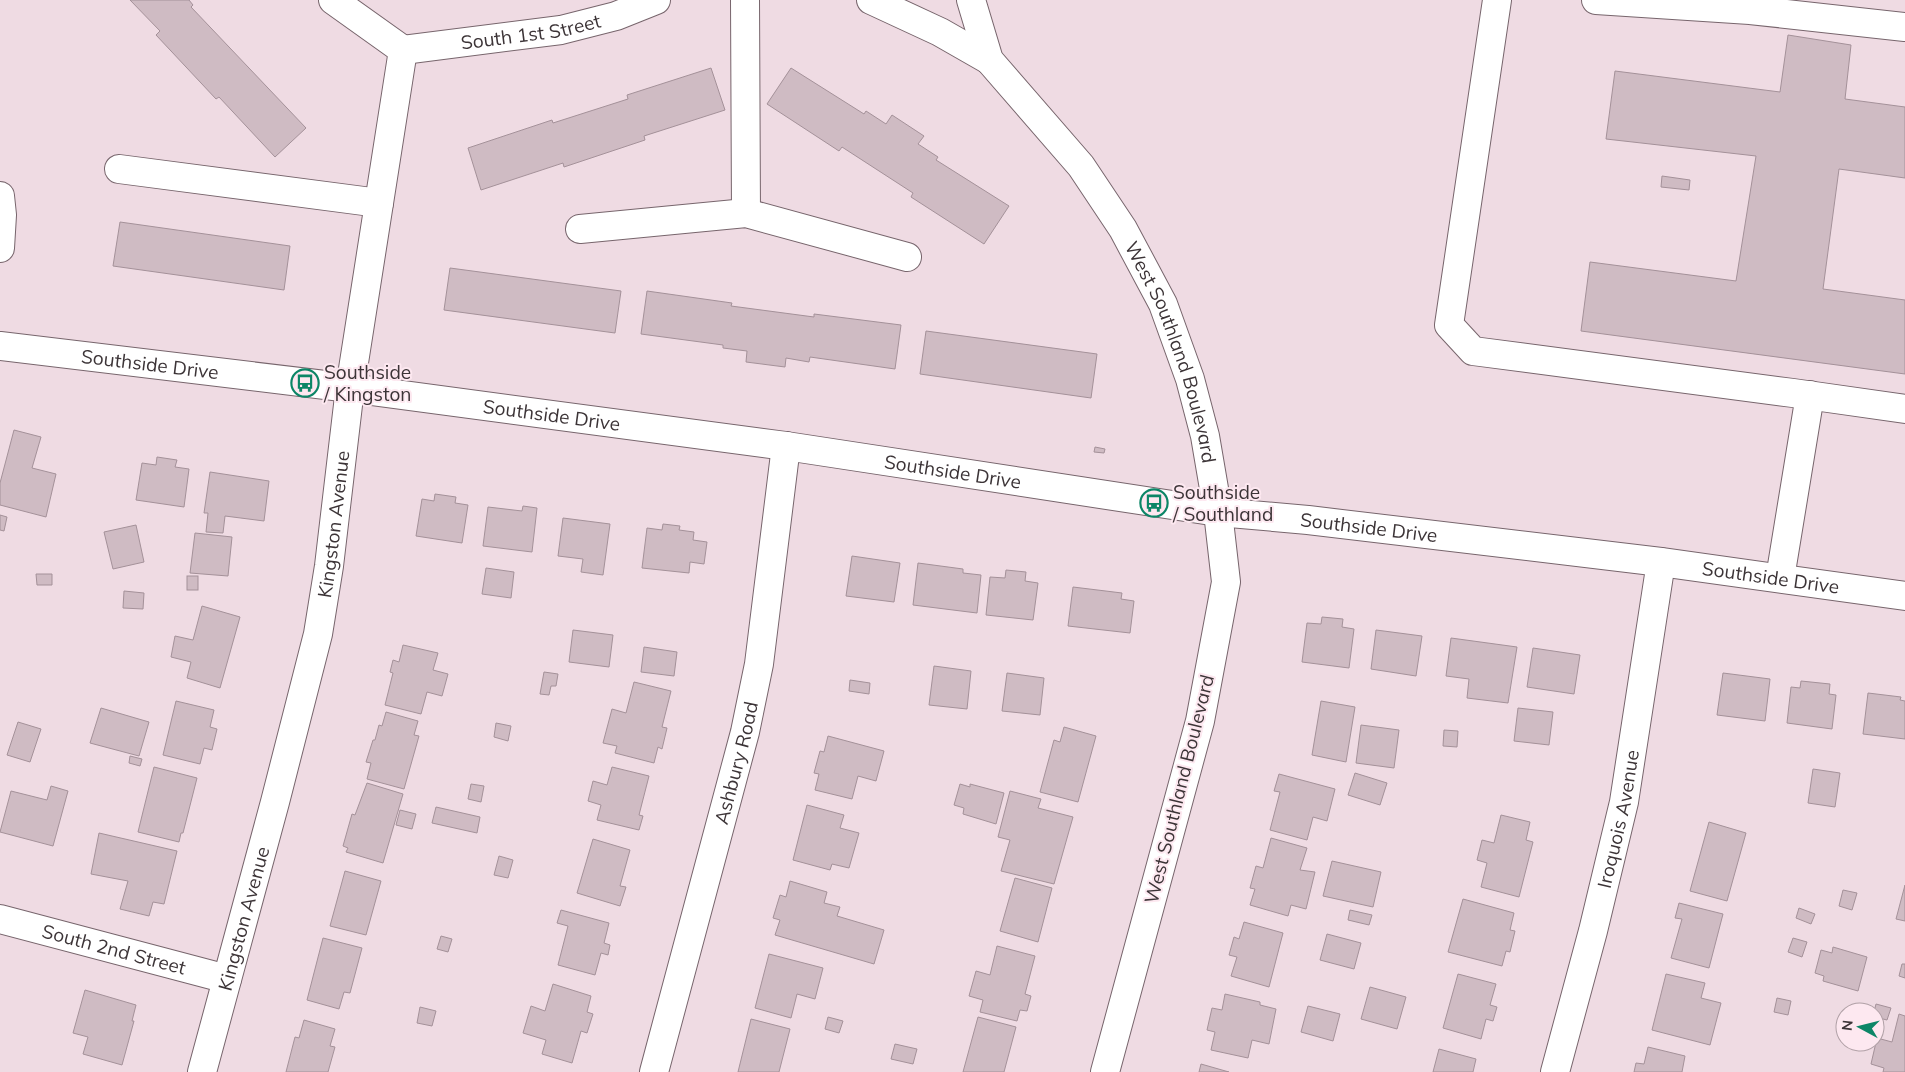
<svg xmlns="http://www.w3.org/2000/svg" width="1905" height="1072" font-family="Mulish,sans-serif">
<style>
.building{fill:#cfbbc3;stroke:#a49199}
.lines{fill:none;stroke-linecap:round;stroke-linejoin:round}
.minor-casing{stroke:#77656c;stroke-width:30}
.major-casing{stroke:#77656c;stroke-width:30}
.minor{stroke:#fff;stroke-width:28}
.major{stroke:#fff;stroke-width:28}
.labels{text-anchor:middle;stroke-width:4;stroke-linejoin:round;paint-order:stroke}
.street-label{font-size:19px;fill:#3c3437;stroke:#fde8f0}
.poi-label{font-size:19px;fill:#3c3437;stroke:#fde8f0;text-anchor:start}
</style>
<rect width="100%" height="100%" fill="#efdbe3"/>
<g class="building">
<polygon points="130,0 189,0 193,5 191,7 306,128 275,157 219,97 216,99 156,35 160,31"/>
<polygon points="1788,35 1851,45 1845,99 1905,107 1905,178 1839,169 1823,289 1905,300 1905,374 1581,331 1590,262 1736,281 1756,156 1606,139 1615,71 1780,92"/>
<polygon points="711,68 725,110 644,136 645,140 564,167 563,163 481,190 468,148 552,120 553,123 628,99 627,95"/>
<polygon points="791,68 864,114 866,111 886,124 892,115 924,136 918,144 938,157 936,160 1009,206 984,244 911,197 913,193 842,147 839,151 767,104"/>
<polygon points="1662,176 1690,180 1689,190 1661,187"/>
<polygon points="120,222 290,246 284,290 113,266"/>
<polygon points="450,268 621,291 615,333 444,310"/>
<polygon points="647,291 732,303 731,306 814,317 814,314 901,325 895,369 810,357 809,362 786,358 785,367 746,362 747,351 723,348 723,345 641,334"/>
<polygon points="926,331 1097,354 1091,398 920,374"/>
<polygon points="14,430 41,437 32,468 56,474 46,517 0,505 0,483"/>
<polygon points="1095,447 1105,449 1104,453 1094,452"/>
<polygon points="157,457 177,460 175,467 189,469 184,507 136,500 142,463 156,465"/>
<polygon points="210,472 269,481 264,521 225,516 223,533 206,532 208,513 204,513"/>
<polygon points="435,494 456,497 455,503 468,505 462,543 416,536 422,499 434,501"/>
<polygon points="523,506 537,508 532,552 483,546 488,507 522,511"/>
<polygon points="0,515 7,517 4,531 0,530"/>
<polygon points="563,518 610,524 603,575 581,572 583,559 558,556"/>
<polygon points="663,524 680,526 679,530 694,532 693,540 707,542 704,564 690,562 689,573 642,568 647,528 662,530"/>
<polygon points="136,525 144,562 113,569 104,532"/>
<polygon points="195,533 232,537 228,576 190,573"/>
<polygon points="852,556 900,563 894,602 846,596"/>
<polygon points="918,563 963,569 963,573 981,575 977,613 913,605"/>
<polygon points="486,568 514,572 511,598 482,594"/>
<polygon points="1006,570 1026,572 1025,581 1038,583 1033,620 986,615 990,577 1005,578"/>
<polygon points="36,574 52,574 52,585 37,585"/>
<rect x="187" y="576" width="11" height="14"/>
<polygon points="1073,587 1122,593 1121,599 1134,601 1130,633 1068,626"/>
<polygon points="124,591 144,593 143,609 123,608"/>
<polygon points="202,606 240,617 220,688 187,678 191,662 171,657 175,636 193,640"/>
<polygon points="1322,617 1343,619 1342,627 1354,629 1349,668 1302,662 1307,623 1321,624"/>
<polygon points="573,630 613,635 609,667 569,662"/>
<polygon points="1376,630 1422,636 1416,676 1371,669"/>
<polygon points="1451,638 1517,647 1508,703 1467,698 1469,679 1446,676"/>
<polygon points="403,645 438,653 433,670 448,674 442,696 427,692 421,714 385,705 393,673 390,672 393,660 399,662"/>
<polygon points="644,647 677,652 674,676 641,672"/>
<polygon points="1533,648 1580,655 1574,694 1527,687"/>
<polygon points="934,666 971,671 967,709 929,705"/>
<polygon points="544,672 558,674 556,686 551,686 549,695 540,694"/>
<polygon points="1007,673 1044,678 1040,715 1002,711"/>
<polygon points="1723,673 1770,679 1765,721 1717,715"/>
<polygon points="850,680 870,683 869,694 849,691"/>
<polygon points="1801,681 1830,684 1829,694 1836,695 1832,729 1787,723 1791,687 1800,688"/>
<polygon points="634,682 671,691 662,727 667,728 662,749 658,747 654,763 615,753 617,746 603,743 612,709 626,713"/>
<polygon points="1868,693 1901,697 1900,700 1905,701 1905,739 1863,734"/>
<polygon points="176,701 214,710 210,727 217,729 212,750 204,748 200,764 163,755"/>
<polygon points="1321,701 1355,707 1346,762 1312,755"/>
<polygon points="101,708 149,722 139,756 90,743"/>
<polygon points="1518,708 1553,712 1549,745 1514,741"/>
<polygon points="386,712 418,721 414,735 419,736 404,789 367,779 371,763 366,762 373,740 375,740 379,725 382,726"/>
<polygon points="18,722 41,729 30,762 7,755"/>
<polygon points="496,723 511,726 508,741 494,737"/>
<polygon points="1361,725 1399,730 1394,768 1356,763"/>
<polygon points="1064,727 1096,736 1078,802 1040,792 1054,740 1060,742"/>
<polygon points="1444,730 1458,731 1457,747 1443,746"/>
<polygon points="828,736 884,751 876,781 858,776 852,799 815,790 819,774 814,773 820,751 824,752"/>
<polygon points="130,756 142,759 140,766 129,763"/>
<polygon points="154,767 197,778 183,833 181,833 179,842 138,832"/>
<polygon points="612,767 649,776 639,815 643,816 639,830 597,820 601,805 588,801 593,781 607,785"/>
<polygon points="1813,769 1840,773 1835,807 1808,803"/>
<polygon points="1355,773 1387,783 1380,805 1348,795"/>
<polygon points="1279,774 1335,789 1327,821 1313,817 1307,840 1270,830 1280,792 1274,791"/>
<polygon points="367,783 403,794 383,863 346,852 348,848 343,846 352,814 355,815"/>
<polygon points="471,784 484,786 481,802 468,799"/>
<polygon points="960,784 970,787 970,784 1004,793 996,824 963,814 964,808 954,805"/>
<polygon points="51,786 68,791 53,846 0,832 11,791 47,800"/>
<polygon points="1010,791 1041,799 1038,808 1073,817 1054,884 1001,871 1010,840 998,837"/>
<polygon points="807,805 844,815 840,828 859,833 849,868 832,864 830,870 793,860"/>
<polygon points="436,807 480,817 477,833 432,823"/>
<polygon points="400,810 416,814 412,829 396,825"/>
<polygon points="1501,815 1530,822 1526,840 1533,842 1519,897 1481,887 1487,863 1477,860 1482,840 1494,843"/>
<polygon points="1709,822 1746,833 1727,901 1690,891"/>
<polygon points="99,833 177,851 164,904 153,902 149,916 120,909 128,881 91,874"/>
<polygon points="1271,838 1307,848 1300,870 1315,872 1306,909 1291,905 1288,916 1250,905 1255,889 1250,888 1256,866 1263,868"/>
<polygon points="593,839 630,850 620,886 626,887 620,906 577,893"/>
<polygon points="499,856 513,860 508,878 494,875"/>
<polygon points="1332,861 1381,872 1373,907 1323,896"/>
<polygon points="345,871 381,881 366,935 330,926"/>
<polygon points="1015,878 1052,888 1038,942 1000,931"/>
<polygon points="790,881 827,892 824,903 840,907 837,916 884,930 874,964 775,935 780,920 773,918 780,895 786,897"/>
<polygon points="1905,885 1905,921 1896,919"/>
<polygon points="1843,890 1857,893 1852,910 1839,906"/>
<polygon points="1463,899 1514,913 1510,930 1515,931 1510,952 1506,951 1502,966 1448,952"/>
<polygon points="1679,903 1723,914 1709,968 1671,958 1682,919 1675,918"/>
<polygon points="1799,908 1815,914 1811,924 1796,918"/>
<polygon points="561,910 609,923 604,943 610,945 608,955 601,953 595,975 558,965 568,926 557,923"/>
<polygon points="1350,910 1372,915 1369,925 1348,920"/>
<polygon points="1244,922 1283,933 1269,987 1231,976 1237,957 1229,955 1234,937 1239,939"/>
<polygon points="1327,934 1361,943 1354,969 1320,960"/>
<polygon points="441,936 452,939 448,952 437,949"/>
<polygon points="323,938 362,948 350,993 344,992 339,1009 307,1000"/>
<polygon points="1793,938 1807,942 1802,957 1788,952"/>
<polygon points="997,946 1035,956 1025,994 1031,996 1027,1011 1020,1010 1017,1021 980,1012 983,1000 969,996 976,971 990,975"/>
<polygon points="1833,947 1867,957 1858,991 1823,981 1824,976 1815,973 1821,950 1832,953"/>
<polygon points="769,954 823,968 815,999 797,994 791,1018 755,1008"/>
<polygon points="1902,964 1905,964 1905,978 1899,976"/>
<polygon points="1458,974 1496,984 1490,1005 1497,1007 1493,1021 1486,1019 1481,1039 1443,1028"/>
<polygon points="1666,974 1705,983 1701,998 1721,1003 1710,1045 1652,1030"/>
<polygon points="553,984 591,996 587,1012 593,1014 587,1033 581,1031 572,1063 542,1054 546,1040 523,1033 531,1006 545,1011"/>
<polygon points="1370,987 1406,997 1397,1029 1361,1019"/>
<polygon points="85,990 136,1005 132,1021 134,1021 122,1065 83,1054 88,1037 73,1033"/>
<polygon points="1225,994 1260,1002 1260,1005 1276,1009 1269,1044 1252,1040 1248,1058 1211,1050 1215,1032 1207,1030 1212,1008 1222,1010"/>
<polygon points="1777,998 1791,1001 1788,1015 1774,1012"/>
<polygon points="1876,1004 1891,1008 1887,1020 1875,1017 1874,1012"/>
<polygon points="1308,1006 1340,1014 1333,1041 1301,1032"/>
<polygon points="420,1007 436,1011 432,1026 417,1023"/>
<polygon points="1899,1014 1905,1016 1905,1072 1883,1072 1884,1068 1871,1064 1877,1038 1892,1042"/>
<polygon points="828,1017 843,1021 839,1033 825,1029"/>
<polygon points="978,1017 1016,1027 1004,1072 963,1072"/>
<polygon points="751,1019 790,1029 779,1072 738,1072"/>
<polygon points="304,1020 335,1029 330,1046 335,1047 328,1072 286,1072 295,1037 299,1038"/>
<polygon points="895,1044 917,1049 913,1064 891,1059"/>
<polygon points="1648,1047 1685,1056 1682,1072 1634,1072 1636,1063 1644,1064"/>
<polygon points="1439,1049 1476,1059 1473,1072 1433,1072"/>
<polygon points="1201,1064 1229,1072 1199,1072"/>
</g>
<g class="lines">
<g class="minor-casing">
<g id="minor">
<polyline points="745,0 746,213"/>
<polyline points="871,0 940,32 989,60"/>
<path id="s1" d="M971,0l18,60 92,106 42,63 40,75 27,75 15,57 13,76 8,70 -26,139 -95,351"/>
<polyline points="1497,0 1449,325 1473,351 1793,393 1905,409"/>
<polyline points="1596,0 1750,10 1905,27"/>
<path id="s2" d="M403,50l158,-20 55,-14 40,-16"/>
<polyline points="119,169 379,203"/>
<polyline points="0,196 2,215 0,248"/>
<polyline points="580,229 746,213 907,257"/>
<polyline points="1780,578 1810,395"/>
<path id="s3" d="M0,919l227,60"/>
<path id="s4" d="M202,1072l73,-270 43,-168 11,-68 21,-178 53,-338 -70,-50"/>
<path id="s5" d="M654,1072l91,-340 14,-68 27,-218"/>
<path id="s6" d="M1555,1072l38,-141 31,-129 37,-240"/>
</g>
</g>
<g class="major-casing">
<g id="major">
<path id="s7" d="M0,346l350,42 436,58 432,66 90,8 353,42 244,34"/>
</g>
</g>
<use href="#minor" class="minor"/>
<use href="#major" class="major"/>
</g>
<defs>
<g id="bus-ring" transform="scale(1.4375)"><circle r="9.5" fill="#fde8f0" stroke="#0c8667" stroke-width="1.5"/><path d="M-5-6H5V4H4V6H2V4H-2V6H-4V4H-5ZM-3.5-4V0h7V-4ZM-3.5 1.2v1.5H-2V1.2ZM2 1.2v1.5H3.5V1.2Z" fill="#0c8667"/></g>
</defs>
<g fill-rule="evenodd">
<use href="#bus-ring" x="305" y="383"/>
<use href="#bus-ring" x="1154" y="503"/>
</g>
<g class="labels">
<g class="street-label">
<text dy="7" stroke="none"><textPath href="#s2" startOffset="129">South 1st Street</textPath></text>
<text dy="7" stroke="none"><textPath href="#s1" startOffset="412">West Southland Boulevard</textPath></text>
<text dy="7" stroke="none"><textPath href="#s7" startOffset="151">Southside Drive</textPath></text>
<text dy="7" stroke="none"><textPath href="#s7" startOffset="556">Southside Drive</textPath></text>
<text dy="7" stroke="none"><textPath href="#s7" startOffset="961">Southside Drive</textPath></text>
<text dy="7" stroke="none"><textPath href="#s4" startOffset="564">Kingston Avenue</textPath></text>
<text dy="7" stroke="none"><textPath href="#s7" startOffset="1381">Southside Drive</textPath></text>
<text dy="7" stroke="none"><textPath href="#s7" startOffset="1786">Southside Drive</textPath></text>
<text dy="7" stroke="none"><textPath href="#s5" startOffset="320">Ashbury Road</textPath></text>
<text transform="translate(1179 789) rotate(-76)" y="7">West Southland Boulevard</text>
<text dy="7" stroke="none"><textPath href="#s6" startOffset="261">Iroquois Avenue</textPath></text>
<text dy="7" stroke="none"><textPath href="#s4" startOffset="159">Kingston Avenue</textPath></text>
<text dy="7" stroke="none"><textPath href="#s3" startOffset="118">South 2nd Street</textPath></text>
</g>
<g class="poi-label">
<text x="324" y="379">Southside<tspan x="324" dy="22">/ Kingston</tspan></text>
<text x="1173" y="499">Southside<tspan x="1173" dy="22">/ Southland</tspan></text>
</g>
</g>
<g transform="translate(1860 1027) rotate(277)"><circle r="24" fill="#fde8f0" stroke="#b0a0a6"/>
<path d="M0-4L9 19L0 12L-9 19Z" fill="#0c8667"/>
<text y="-8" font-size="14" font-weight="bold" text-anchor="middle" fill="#3c3437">N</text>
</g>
</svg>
